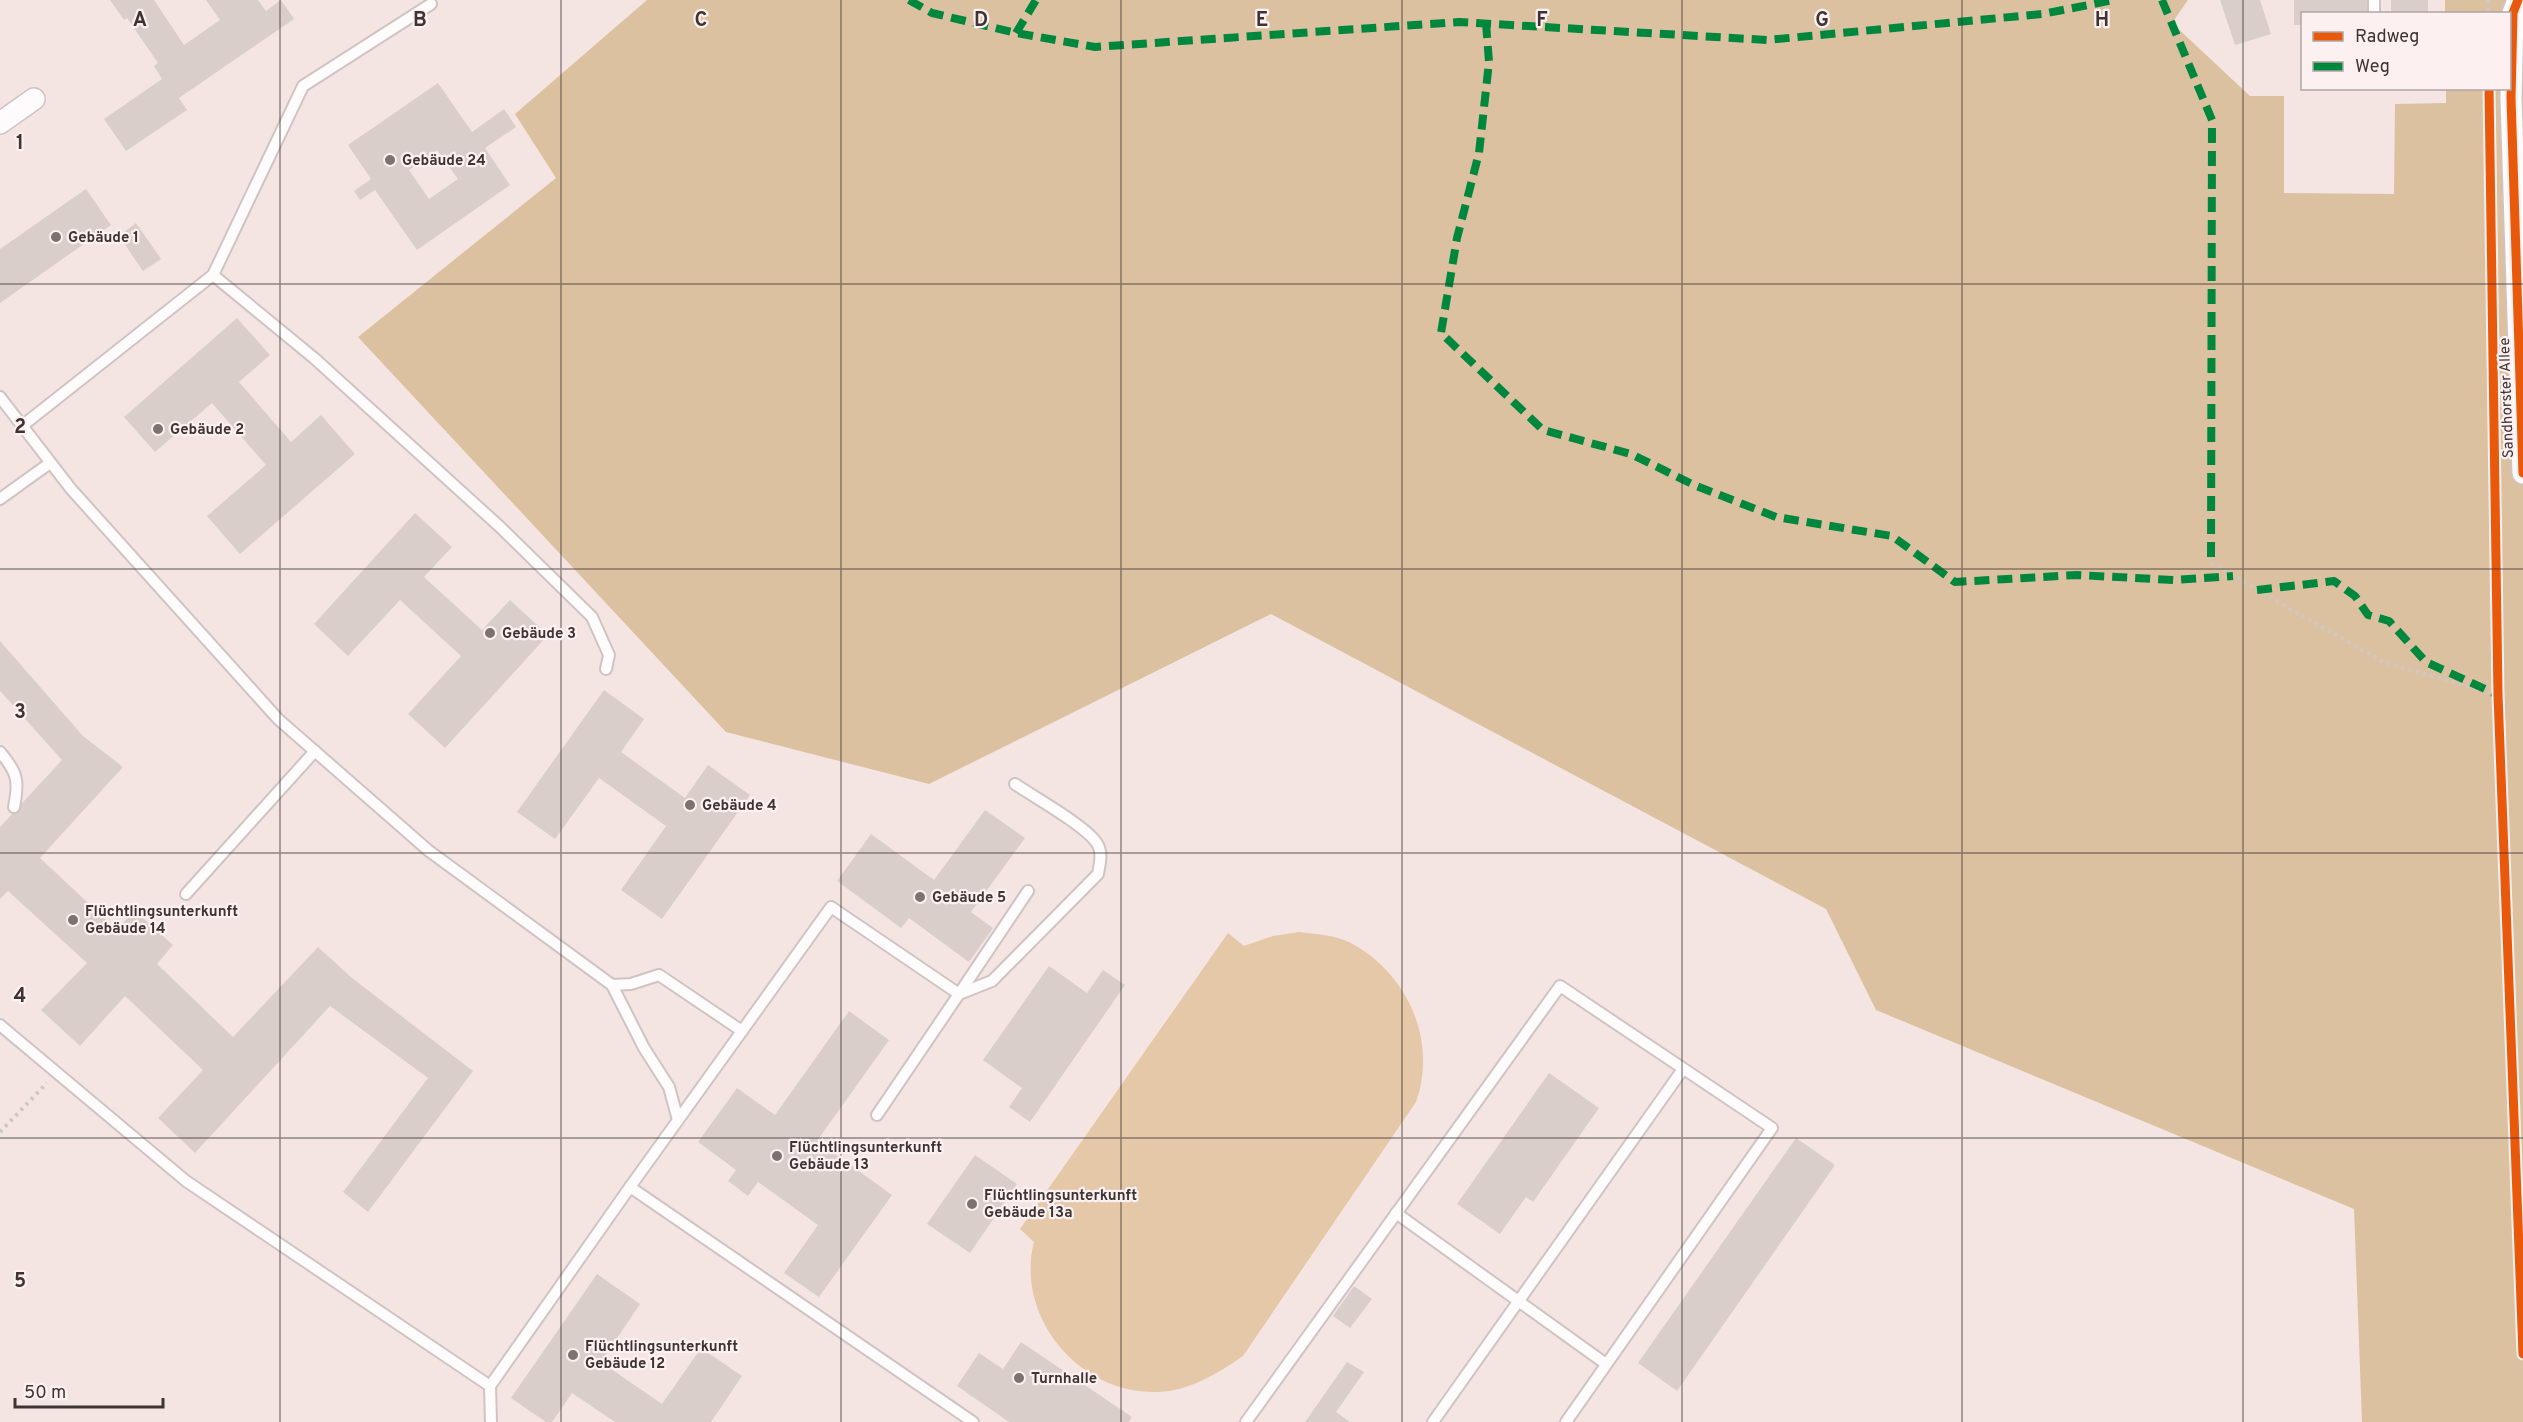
<svg xmlns="http://www.w3.org/2000/svg" width="2523" height="1422" font-family="Overpass,sans-serif">
<style>
.green{fill:#e4c8a8}
.forest{fill:#dcc1a0}
.building{fill:#dacecb;fill-rule:evenodd}
.lines{fill:none;stroke-linecap:round;stroke-linejoin:round}
.lane-casing{stroke:#d0c4c3;stroke-width:14}
.street-casing{stroke:#d0c4c3;stroke-width:24}
.path{stroke:#cdc7c6;stroke-width:4;stroke-dasharray:3 4.5;stroke-linecap:butt}
.lane{stroke:#fdfbfb;stroke-width:10}
.street{stroke:#fdfbfb;stroke-width:21}
.quiet{stroke:#00873e;stroke-width:8;stroke-dasharray:15 8;stroke-linecap:butt}
.cycleway-casing{stroke:#fcf0f0;stroke-width:13}
.cycleway{stroke:#e8590c;stroke-width:9}
.grid{fill:none;stroke:#3e3433;stroke-width:1.5;stroke-opacity:0.55}
.poi-dot{fill:#7e7271;stroke:#fcf0f0;stroke-width:2}
.labels{text-anchor:middle;stroke-width:4.5;stroke-linejoin:round;paint-order:stroke}
.poi-label{font-size:15px;font-weight:bold;fill:#3e3433;stroke:#fcf0f0;text-anchor:start}
.street-label{font-size:15px;fill:#3e3433;stroke:#fcf0f0}
.grid-label{font-size:20px;text-anchor:middle;font-weight:bold;fill:#3e3433;stroke:#fcf0f0;stroke-width:4.5;stroke-linejoin:round;paint-order:stroke}
</style>
<rect width="100%" height="100%" fill="#f4e5e3"/>
<path class="green" d="M1299,932c17,2 35,3 50,10 58,30 89,98 67,160l-173,254c-26,18 -55,36 -88,36 -77,1 -140,-76 -121,-150l-14,-13 208,-296 16,13 29,-10z"/>
<polygon class="forest" points="647,0 2188,0 2172,23 2250,96 2284,96 2284,193 2394,194 2395,104 2446,103 2446,89 2510,88 2510,14 2445,13 2445,0 2523,0 2523,35 2515,33 2523,488 2523,1422 2362,1422 2354,1209 1876,1010 1826,909 1271,614 929,784 726,732 358,337 556,178 515,114"/>
<g class="building">
<polygon points="110,0 154,0 184,45 220,20 206,0 258,0 266,11 281,0 294,19 179,98 187,110 126,151 104,119 162,79 154,66 158,63 127,18 124,20"/>
<polygon points="2220,0 2260,0 2271,34 2235,45"/>
<polygon points="2294,0 2368,0 2368,14 2302,14 2302,25 2294,25"/>
<rect x="2391" y="0" width="37" height="14"/>
<path d="M438,83l34,49 32,-23 12,18 -31,21 25,37 -93,65 -42,-60 -15,10 -6,-9 17,-12 -23,-34zM437,150l21,29 -29,20 -20,-29z"/>
<polygon points="86,189 111,225 0,303 0,249"/>
<polygon points="136,223 161,259 143,271 119,236"/>
<polygon points="237,318 270,355 239,382 291,442 321,415 355,454 240,554 207,516 266,465 212,403 155,452 124,417"/>
<polygon points="415,513 452,547 424,577 482,630 510,600 548,635 445,748 408,714 461,656 400,600 348,656 314,624"/>
<polygon points="0,641 83,736 123,767 40,858 117,930 134,910 173,945 157,964 233,1037 318,947 352,978 473,1071 368,1212 343,1192 428,1078 330,1006 195,1153 158,1118 203,1070 125,996 80,1046 41,1010 87,963 8,891 0,899 0,827 62,760 0,691"/>
<polygon points="604,690 644,719 621,752 685,798 708,765 750,795 662,919 621,890 666,826 599,778 555,839 517,812"/>
<polygon points="985,810 1025,838 971,912 993,928 969,962 909,918 901,928 837,881 871,834 934,880"/>
<polygon points="1049,966 1087,993 1103,970 1125,985 1030,1122 1009,1107 1022,1088 983,1060"/>
<polygon points="849,1011 889,1040 817,1141 892,1195 819,1297 784,1273 818,1225 758,1182 748,1196 728,1181 736,1170 698,1142 737,1088 775,1115"/>
<polygon points="1549,1073 1599,1108 1533,1202 1526,1197 1500,1234 1457,1204"/>
<polygon points="1796,1138 1835,1165 1677,1391 1638,1363"/>
<polygon points="975,1155 1017,1184 970,1253 927,1224"/>
<polygon points="597,1274 640,1304 601,1362 662,1404 701,1348 742,1376 711,1422 615,1422 572,1393 552,1422 546,1422 511,1398"/>
<polygon points="1354,1286 1372,1299 1350,1328 1333,1316"/>
<polygon points="1021,1342 1132,1417 1129,1422 1009,1422 957,1386 979,1353 1003,1369"/>
<polygon points="1347,1362 1364,1372 1336,1412 1350,1422 1305,1422"/>
</g>
<g class="lines">
<g class="lane-casing">
<g id="lane">
<polyline points="2374,0 2374,14"/>
<polyline points="213,275 303,86 431,4"/>
<polyline points="0,397 71,489 278,719 429,851 612,985 631,984 659,975 742,1031"/>
<polyline points="22,426 213,275 314,358 499,526 592,617 609,655 606,669"/>
<polyline points="0,499 50,463"/>
<path d="M0,752c18,21 19,29 14,55"/>
<polyline points="186,894 315,751"/>
<polyline points="612,985 644,1048 669,1087 678,1120"/>
<path d="M959,994l33,-13 106,-107c2,-11 5,-23 -2,-32 -12,-17 -62,-45 -81,-58"/>
<polyline points="959,994 1028,891"/>
<polyline points="0,1025 186,1181 490,1386 491,1422"/>
<polyline points="630,1187 831,907 959,994 877,1115"/>
<polyline points="1396,1213 1606,1364"/>
<polyline points="490,1386 630,1187 973,1422"/>
<polyline points="1246,1422 1560,986 1772,1128 1566,1422"/>
<polyline points="1433,1422 1683,1069"/>
</g>
</g>
<g class="street-casing">
<g id="street">
<polyline points="2518,0 2513,13 2511,98 2523,473"/>
<polyline points="0,123 34,99"/>
</g>
</g>
<g class="path">
<polyline points="2488,0 2488,14"/>
<polyline points="2490,125 2498,695 2523,1354"/>
<polyline points="2211,563 2383,662 2498,695"/>
<polyline points="0,1132 47,1083"/>
</g>
<use href="#lane" class="lane"/>
<use href="#street" class="street"/>
<g class="quiet">
<polyline points="909,0 932,13 1016,33 1095,47 1459,22 1767,40 2042,14 2114,0"/>
<polyline points="2162,0 2212,120 2211,563"/>
<polyline points="1486,23 1489,62 1479,153 1457,238 1441,333 1543,430 1631,454 1694,485 1776,517 1892,536 1955,582 2077,575 2174,580 2233,576"/>
<polyline points="1016,33 1036,0"/>
<polyline points="2257,590 2334,581 2355,596 2368,615 2389,621 2426,662 2498,695"/>
</g>
<g class="cycleway-casing">
<g id="cycleway">
<polyline points="2518,0 2513,13 2511,98 2523,473"/>
<polyline points="2489,88 2498,695 2523,1354"/>
</g>
</g>
<use href="#cycleway" class="cycleway"/>
</g>
<path class="grid" d="M280,0v1422M561,0v1422M841,0v1422M1121,0v1422M1402,0v1422M1682,0v1422M1962,0v1422M2243,0v1422M0,284h2523M0,569h2523M0,853h2523M0,1138h2523"/>
<g class="poi-dot">
<circle cx="390" cy="160" r="6"/>
<circle cx="56" cy="237" r="6"/>
<circle cx="158" cy="429" r="6"/>
<circle cx="490" cy="633" r="6"/>
<circle cx="690" cy="805" r="6"/>
<circle cx="920" cy="897" r="6"/>
<circle cx="73" cy="920" r="6"/>
<circle cx="777" cy="1156" r="6"/>
<circle cx="972" cy="1204" r="6"/>
<circle cx="573" cy="1355" r="6"/>
<circle cx="1019" cy="1378" r="6"/>
</g>
<g class="labels">
<g class="poi-label">
<text x="402" y="165">Gebäude 24</text>
<text x="68" y="242">Gebäude 1</text>
<text x="170" y="434">Gebäude 2</text>
<text x="502" y="638">Gebäude 3</text>
<text x="702" y="810">Gebäude 4</text>
<text x="932" y="902">Gebäude 5</text>
<text x="85" y="916">Flüchtlingsunterkunft<tspan x="85" dy="17">Gebäude 14</tspan></text>
<text x="789" y="1152">Flüchtlingsunterkunft<tspan x="789" dy="17">Gebäude 13</tspan></text>
<text x="984" y="1200">Flüchtlingsunterkunft<tspan x="984" dy="17">Gebäude 13a</tspan></text>
<text x="585" y="1351">Flüchtlingsunterkunft<tspan x="585" dy="17">Gebäude 12</tspan></text>
<text x="1031" y="1383">Turnhalle</text>
</g>
<g class="street-label">
<text transform="translate(2506 398) rotate(-92)" y="5">Sandhorster Allee</text>
</g>
</g>
<g class="grid-label">
<text x="140" y="26">A</text>
<text x="420" y="26">B</text>
<text x="701" y="26">C</text>
<text x="981" y="26">D</text>
<text x="1262" y="26">E</text>
<text x="1542" y="26">F</text>
<text x="1822" y="26">G</text>
<text x="2102" y="26">H</text>
<text x="20" y="149">1</text>
<text x="20" y="433">2</text>
<text x="20" y="718">3</text>
<text x="20" y="1002">4</text>
<text x="20" y="1287">5</text>
</g>
<rect x="2301" y="12" width="210" height="78" fill="#fcf0f0" stroke="#b0a5a4" stroke-width="1.5"/>
<rect x="2313" y="32" width="30" height="9" fill="#e8590c" stroke="#b0a5a4" stroke-width="1.5"/>
<text x="2355" y="42" font-size="18" fill="#3e3433">Radweg</text>
<rect x="2313" y="62" width="30" height="9" fill="#00873e" stroke="#b0a5a4" stroke-width="1.5"/>
<text x="2355" y="72" font-size="18" fill="#3e3433">Weg</text>
<path d="M15 1398v9h148v-9" fill="none" stroke="#3e3433" stroke-width="3"/>
<text x="24" y="1398" font-size="18" fill="#3e3433" stroke="#fcf0f0" stroke-width="4.5" paint-order="stroke">50 m</text>
</svg>
